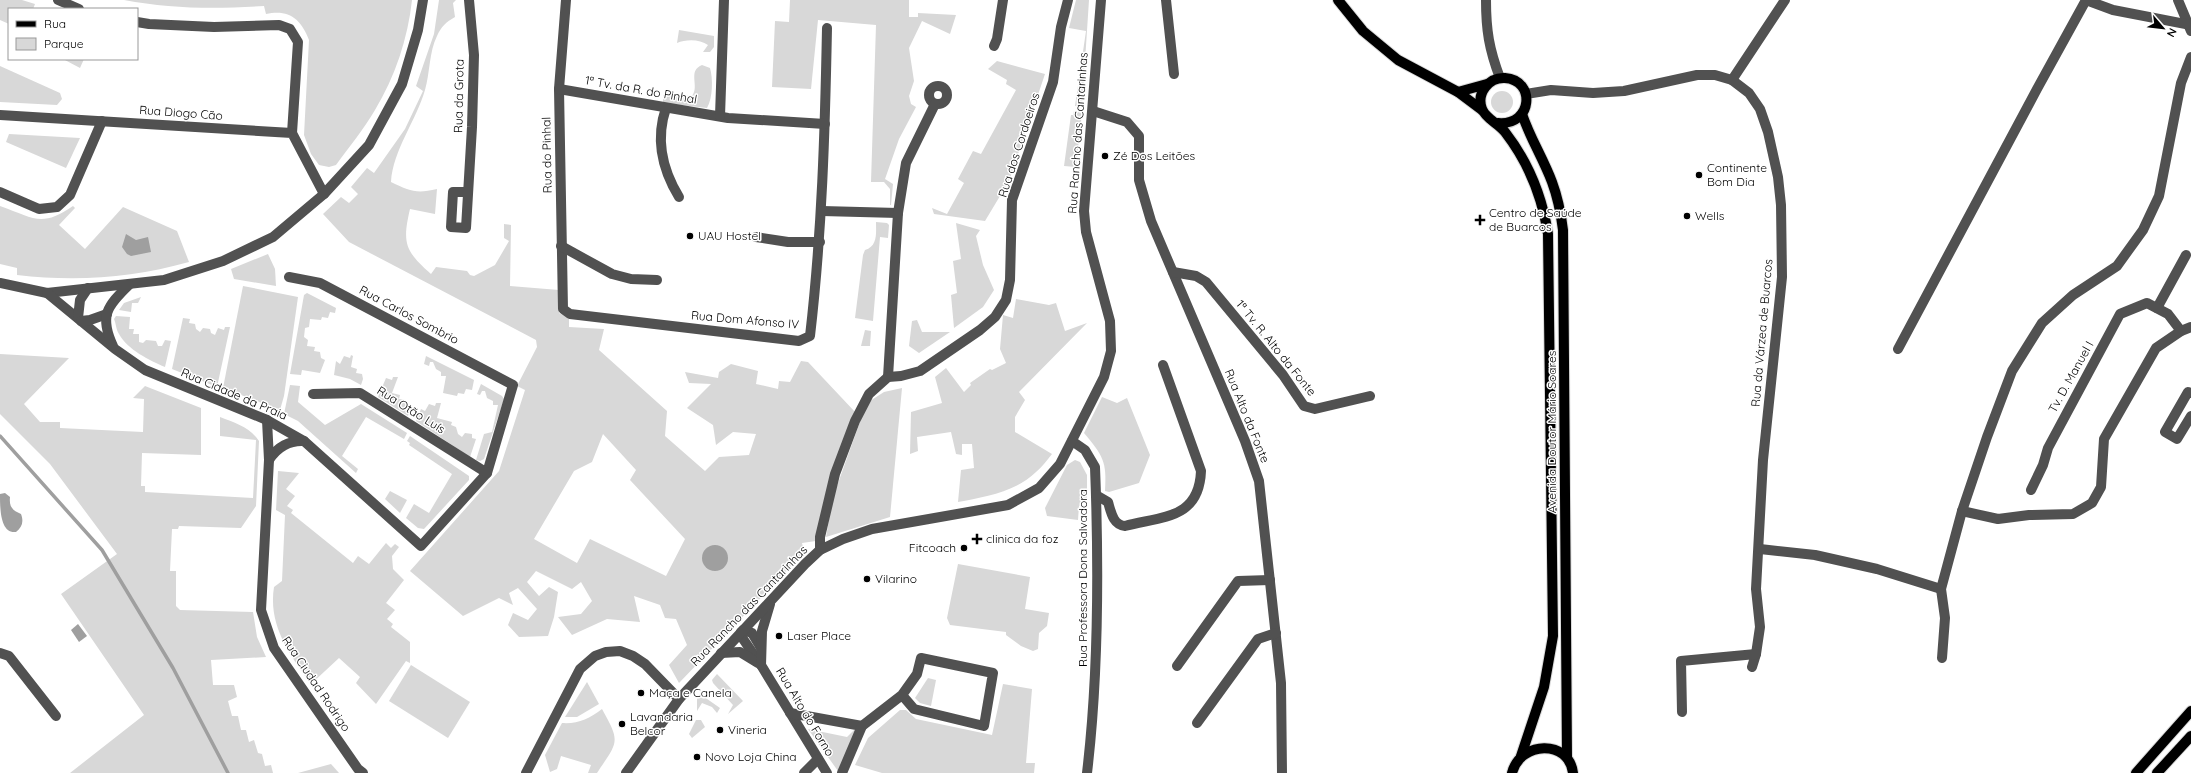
<svg xmlns="http://www.w3.org/2000/svg" width="2191" height="773" font-family="Quicksand,sans-serif">
<style>
.green{fill:#d8d8d8;fill-rule:evenodd}
.water{fill:#9f9f9f}
.lines{fill:none;stroke-linecap:round;stroke-linejoin:round}
.stream{stroke:#9f9f9f;stroke-width:3.5}
.major-casing{stroke:#dbdbdb;stroke-width:12}
.minor{stroke:#515151;stroke-width:10}
.major{stroke:#000;stroke-width:10}
.poi-dot{fill:#000;stroke:#fff;stroke-width:1.5}
.labels{text-anchor:middle;stroke-width:3;stroke-linejoin:round;paint-order:stroke}
.street-label{font-size:12px;fill:#000;stroke:#fff}
.poi-label{font-size:12px;fill:#000;stroke:#fff;text-anchor:start}
</style>
<rect width="100%" height="100%" fill="#fff"/>
<g class="green">
<polygon points="0,0 22,0 35,4 33,9 9,9 9,24 0,20"/>
<path d="M124,0h288c-4,38 -17,77 -37,110 -11,19 -26,37 -39,55l-7,2 -10,-2 -8,-11 -7,-19 5,-95c-8,-21 -20,-31 -43,-26l-2,-8c-48,3 -93,3 -140,-6z"/>
<path d="M439,0h17l-3,3 2,14c-9,5 -14,10 -18,19 -8,16 -7,37 -12,54 -9,31 -32,60 -34,92 19,9 25,12 46,7l-2,25 -25,-5c-8,34 -5,42 21,65l5,-7 31,4 3,4 4,1 21,-11 14,-24 -5,-3v-14l7,1 -1,61 49,4v23l10,5v9l35,2 -5,21 68,61 -2,25 40,35 14,-14 30,-2 7,-21 -23,-2 -17,13 -3,-20 -26,-17 24,-24 -22,-1 -4,-11 33,6 1,-6 12,-8 27,7 -2,13 22,5 1,-8 11,1 11,-21 7,1 48,51 -40,128 -14,2 2,10 -125,130 -10,-18 18,-20 -11,-26 -11,-1 -5,-13 -26,-9 6,26 -33,-3 -35,16 -14,-18 23,-3 11,-13 -11,-19 -9,7 -36,-18 -9,11 12,14 10,-9 9,5 -4,25 -6,19 -29,1 -11,-12 5,-12 15,7 9,-11 -19,-21 -9,5 4,12 -14,-7 -36,18 -53,-45 89,-100 26,-81 -8,-4 20,-39 -1,-7 -187,-98 -26,-28 18,-17 8,6 9,-9 -7,-7 16,-19 7,5 31,-44 18,-38 -7,-5 18,-52zM603,434l33,36 -6,10 55,59 -19,37 -76,-37 -13,24 -43,-24 40,-68 18,-9z"/>
<polygon points="790,0 909,0 909,17 918,17 918,13 956,15 950,34 922,21 909,48 914,81 909,96 911,104 916,107 899,139 885,179 893,184 891,205 890,205 890,189 884,182 871,182 876,25 818,20 811,89 772,87 775,21 789,22"/>
<polygon points="1076,0 1089,0 1082,107 1075,106 1086,31 1069,28"/>
<path d="M679,30l35,6v11l-4,5h-7l5,-7c-8,-6 -22,-6 -31,-2z"/>
<polygon points="63,59 84,59 80,68"/>
<polygon points="997,61 1045,74 1009,181 985,221 934,214 932,208 947,214 964,183 958,179 973,151 981,154 1016,90 1006,84 1007,80 988,69"/>
<path d="M702,65l8,3c3,10 3,30 -3,40l-44,-5v-8l29,1c8,-10 -5,-25 10,-31z"/>
<polygon points="0,66 60,93 62,99 57,105 0,102"/>
<circle cx="1502" cy="102" r="11"/>
<polygon points="1074,111 1082,113 1076,167 1064,166 1071,115 1073,115"/>
<polygon points="9,134 80,138 66,168 6,142"/>
<path d="M0,206c34,12 41,22 73,0l2,2 -16,17 26,24 38,-42 54,24 12,31c-57,16 -113,20 -172,13v-7l-17,-4z"/>
<path d="M876,222l11,1 2,2 -1,13 -8,-1 -7,84 -18,-3 8,-63 2,-5c13,-4 11,-17 11,-28z"/>
<polygon points="956,223 980,230 976,236 983,265 994,290 983,307 954,328 951,295 957,293 953,261 961,259"/>
<polygon points="268,254 275,269 276,286 234,279 231,269"/>
<polygon points="243,286 298,297 284,396 280,410 223,388"/>
<polygon points="307,293 336,308 335,313 330,312 328,318 322,317 321,320 310,319 309,327 305,328 304,337 308,340 307,346 315,347 314,351 320,352 321,358 325,360 320,373 302,370 301,375 290,374 304,295"/>
<polygon points="141,297 138,303 132,303 131,312 119,310 124,303"/>
<path d="M1016,299l33,6 7,-2 9,28 22,-8 -68,69 6,8 -10,17v15l37,22c-5,6 -10,13 -16,18 -20,20 -52,25 -78,30l3,-32 13,-2 -2,-24h-10v11l-6,-1 -5,-22 -34,5 1,14 -8,3 1,-42 31,-9 -7,-26 11,-9 18,24 7,-7 -1,-2 20,-14 2,1 14,-7 -6,-14 3,-34 10,3z"/>
<path d="M116,316l14,1 -1,12h5l-1,5h6v8l4,1 3,-3 10,1 2,5h4l3,-6 6,1 -6,26c-16,-7 -37,-17 -46,-33 -3,-4 -3,-11 -5,-15z"/>
<polygon points="183,318 190,319 189,323 195,324 196,329 200,332 203,328 210,329 211,333 215,335 218,328 224,330 225,327 230,327 217,387 172,369"/>
<polygon points="917,320 922,332 950,332 919,353 909,346 912,321"/>
<polygon points="865,330 871,331 870,346 861,346"/>
<path d="M0,354l69,4 -45,46 16,18h20v6l83,4 1,-33 -11,-1 12,-12 56,22v47l-59,-2 -1,33h4v6l108,6 3,-58 -36,-4v-19c15,6 30,10 39,24l-3,65 -15,22 -62,-2 -1,3h-6l-2,42h6v35l4,4 73,2 4,25 9,20 -55,3 2,25h21l3,12 -9,4 4,15h6l3,14h5l3,12 5,-2 4,13 4,1 3,12 6,-1 2,8h-203l74,-58 -83,-121 56,-40 -67,-90 -50,-50z"/>
<polygon points="351,355 353,356 351,367 357,369 356,373 362,374 363,379 361,385 350,379 334,375 336,361 340,364 344,356 350,358"/>
<polygon points="426,356 474,380 472,390 466,389 464,394 458,393 457,396 443,393 446,376 441,376 441,372 436,369 433,362 430,362 429,366 424,364"/>
<polygon points="393,377 398,377 392,393 400,395 399,399 405,400 406,405 410,408 408,416 378,397 386,378 392,380"/>
<polygon points="481,384 502,396 504,399 484,459 480,461 476,460 484,434 492,432 498,405 493,405 493,401 487,398 485,391 482,391 480,395 477,394"/>
<polygon points="290,385 300,386 298,402 325,425 361,404 407,433 404,439 366,417 342,456 358,469 356,473 298,421 284,414"/>
<polygon points="902,388 890,517 826,537 833,497 861,419 870,401 884,392"/>
<path d="M1102,397l15,6 10,-5 23,57 -11,28 -30,9 -4,-1c2,-30 -2,-35 -21,-58z"/>
<polygon points="436,403 441,403 437,418 452,422 451,425 456,427 458,434 462,437 465,433 472,434 472,438 476,439 470,457 416,421 421,409 425,411 429,404 435,406"/>
<polygon points="410,436 469,476 469,480 424,529 418,528 406,518 414,504 429,513 452,474 409,445 410,443 407,441"/>
<polygon points="1075,460 1080,462 1087,475 1087,500 1079,506 1078,520 1047,516 1045,508 1067,465"/>
<path d="M278,471l21,2 -13,16 9,7 -8,10 6,4 -2,3 62,50 5,-7 11,8 17,-21 5,5 4,-4 4,3 -7,9 1,13 11,11 -18,23 9,7 -8,9 6,5 -2,3 19,15v21l-4,-2 -30,43 -20,-21 4,-6 -21,-19 -28,26c-22,-30 -43,-59 -37,-97l8,-6 3,-66 -9,-5z"/>
<polygon points="390,491 407,500 400,513 385,499"/>
<polygon points="958,564 1030,577 1025,609 1049,613 1047,626 1039,633 1038,649 1033,651 1021,646 1006,635 1006,632 950,625 947,618"/>
<polygon points="411,665 470,702 448,738 389,701"/>
<polygon points="717,674 743,701 728,714 733,705 713,683 712,680"/>
<polygon points="928,678 936,680 931,706 920,703 915,698"/>
<polygon points="587,682 599,704 577,717 565,717"/>
<polygon points="1003,684 1032,689 1026,763 1035,763 1034,773 882,773 855,765 868,738 900,710 906,710 916,719 992,735"/>
<polygon points="700,694 720,708 717,713 712,707 702,703 697,711 697,699"/>
<path d="M602,709c19,34 16,32 -5,64h-9l3,-8 -30,-9 -4,13 -7,3 -5,-17 17,-32c16,1 27,-4 40,-14z"/>
<polygon points="696,720 701,720 705,727 692,738 689,734"/>
<polygon points="808,729 847,737 854,730 856,730 838,771"/>
<polygon points="331,764 339,773 298,773"/>
</g>
<g class="water">
<polygon points="126,234 136,240 148,237 151,252 131,256 127,254 122,247"/>
<path d="M5,493l5,4c-1,10 2,13 11,17 3,8 1,13 -5,18 -16,2 -16,-24 -16,-38z"/>
<circle cx="715" cy="558" r="13"/>
<polygon points="78,624 87,636 79,642 71,630"/>
</g>
<g class="lines">
<polyline class="stream" points="0,436 102,550 173,668 228,773"/>
<g class="major-casing">
<g id="major">
<polyline points="1338,0 1363,31 1398,60 1458,92 1482,110"/>
<polyline points="1458,92 1487,84"/>
<path d="M1522,114c8,24 21,44 30,68 6,16 9,32 11,48l4,528"/>
<path d="M1498,123c35,3 38,-43 7,-45 -16,-1 -29,15 -23,31 4,10 16,14 23,23 24,31 37,63 43,102l5,402 -9,51 -23,69"/>
<path d="M1512,773c8,-32 57,-34 61,0"/>
<polyline points="2136,773 2191,711"/>
<polyline points="2157,773 2191,736"/>
</g>
</g>
<g class="minor">
<polyline points="58,0 79,9"/>
<path d="M566,0l-7,89 4,220 7,5 229,27 11,-5c12,-103 15,-205 17,-308"/>
<polyline points="1166,0 1174,74"/>
<path d="M1486,0c0,30 3,49 14,78"/>
<polyline points="2178,0 2191,31"/>
<polyline points="137,22 149,24 214,27 279,25 290,29 298,42 292,133"/>
<polyline points="994,46 997,39 1003,0"/>
<polyline points="1732,80 1785,0"/>
<circle cx="938" cy="95" r="9"/>
<polyline points="559,89 728,118 825,124"/>
<polyline points="1526,94 1551,90 1593,93 1624,91 1697,75 1715,75 1732,80 1749,93 1760,109 1768,132 1778,177 1781,205 1782,277 1763,460 1756,589 1760,627 1756,654 1752,667"/>
<path d="M666,108c-11,32 -4,61 13,89"/>
<polyline points="1093,111 1127,122 1139,136 1139,180 1151,221 1245,441 1259,481 1281,683 1282,773"/>
<polyline points="0,115 292,133 324,194"/>
<polyline points="720,116 724,0"/>
<polyline points="0,192 39,209 57,207 70,195 102,121"/>
<polyline points="467,192 453,192 451,227 466,228 472,127 474,55 469,0"/>
<polyline points="822,211 898,213"/>
<polyline points="756,237 788,242 820,242"/>
<polyline points="561,246 612,274 631,279 657,280"/>
<polyline points="1173,272 1196,276 1206,282 1283,375 1304,406 1315,409 1370,396"/>
<polyline points="0,283 47,293 164,280 223,261 273,237 324,194 369,145 402,84 418,30 423,0"/>
<polyline points="47,293 115,349 145,370 267,420 304,441 421,546 487,473 513,385 320,283 289,277"/>
<polyline points="2157,308 2186,255"/>
<polyline points="78,318 80,300 88,288"/>
<polyline points="81,321 90,320 107,314"/>
<path d="M113,346c-14,-30 -6,-40 16,-61"/>
<polyline points="1898,349 2037,89 2086,0 2113,10 2191,25"/>
<polyline points="888,377 898,213 906,163 935,104"/>
<polyline points="2191,393 2188,392 2165,432 2177,439 2191,416"/>
<polyline points="313,394 360,393 487,473"/>
<polyline points="267,420 269,460 261,610 274,648 358,769 363,773"/>
<path d="M1072,441l13,9 10,17c4,102 4,204 -8,306"/>
<path d="M269,460c8,-13 21,-20 35,-19"/>
<polyline points="2031,490 2043,465 2048,448 2120,314 2147,303 2168,314 2181,331"/>
<path d="M1096,495l12,7c3,10 5,23 17,24 38,-10 74,-7 76,-55l-38,-106"/>
<polyline points="1962,511 1998,519 2029,515 2073,514 2092,503 2101,487 2104,439 2156,348 2181,331 2191,327"/>
<polyline points="1760,549 1815,555 1877,569 1941,589"/>
<polyline points="820,550 820,537 835,474 855,421 869,394 888,377 901,376 920,371 980,330 995,317 1006,300 1010,280 1012,200 1053,82 1061,27 1068,0"/>
<polyline points="743,630 752,633 761,648"/>
<polyline points="741,632 741,636 761,665 827,773"/>
<polyline points="0,653 9,656 56,716"/>
<polyline points="721,653 740,652 758,663"/>
<polyline points="1942,658 1945,618 1941,589 1962,511 1987,437 2012,371 2042,323 2073,295 2117,266 2143,230 2159,196 2181,83 2191,57"/>
<polyline points="761,665 762,631 770,604"/>
<polyline points="1177,666 1238,581 1270,580"/>
<polyline points="1682,712 1681,661 1756,654"/>
<polyline points="790,713 862,726"/>
<polyline points="1197,723 1258,639 1276,633"/>
<polyline points="526,773 580,669 595,656 606,652 620,651 633,656 645,664 679,699"/>
<polyline points="626,773 679,699 805,564 820,550 843,539 872,529 1008,505 1039,488 1060,464 1104,377 1111,351 1110,321 1086,232 1084,211 1101,0"/>
<polyline points="804,773 818,759"/>
<polyline points="842,773 862,726 902,695 917,674 921,658 993,673 984,726 914,709 902,695"/>
</g>
<use href="#major" class="major"/>
</g>
<g class="poi-dot">
<circle cx="1105" cy="156" r="4"/>
<circle cx="1699" cy="175" r="4"/>
<circle cx="1687" cy="216" r="4"/>
<path d="M1478 214h4v4h4v4h-4v4h-4v-4h-4v-4h4z"/>
<circle cx="690" cy="236" r="4"/>
<path d="M975 533h4v4h4v4h-4v4h-4v-4h-4v-4h4z"/>
<circle cx="964" cy="548" r="4"/>
<circle cx="867" cy="579" r="4"/>
<circle cx="779" cy="636" r="4"/>
<circle cx="641" cy="693" r="4"/>
<circle cx="622" cy="724" r="4"/>
<circle cx="720" cy="730" r="4"/>
<circle cx="697" cy="757" r="4"/>
</g>
<g class="labels">
<g class="street-label">
<text transform="translate(641 90) rotate(10)" y="4">1ª Tv. da R. do Pinhal</text>
<text transform="translate(459 96) rotate(-89)" y="4">Rua da Grota</text>
<text transform="translate(181 113) rotate(4)" y="4">Rua Diogo Cão</text>
<text transform="translate(1078 133) rotate(-86)" y="4">Rua Rancho das Cantarinhas</text>
<text transform="translate(1019 145) rotate(-72)" y="4">Rua dos Cordoeiros</text>
<text transform="translate(547 155) rotate(-91)" y="4">Rua do Pinhal</text>
<text transform="translate(409 315) rotate(28)" y="4">Rua Carlos Sombrio</text>
<text transform="translate(745 320) rotate(5)" y="4">Rua Dom Afonso IV</text>
<text transform="translate(1762 333) rotate(-85)" y="4">Rua da Várzea de Buarcos</text>
<text transform="translate(1276 348) rotate(51)" y="4">1ª Tv. R. Alto da Fonte</text>
<text transform="translate(2071 377) rotate(-61)" y="4">Tv. D. Manuel I</text>
<text transform="translate(234 394) rotate(23)" y="4">Rua Cidade da Praia</text>
<text transform="translate(411 410) rotate(32)" y="4">Rua Otão Luís</text>
<text transform="translate(1247 416) rotate(68)" y="4">Rua Alto da Fonte</text>
<text transform="translate(1552 432) rotate(-90)" y="4">Avenida Doutor Mário Soares</text>
<text transform="translate(1083 578) rotate(-90)" y="4">Rua Professora Dona Salvadora</text>
<text transform="translate(749 606) rotate(-46)" y="4">Rua Rancho das Cantarinhas</text>
<text transform="translate(316 684) rotate(56)" y="4">Rua Ciudad Rodrigo</text>
<text transform="translate(805 712) rotate(59)" y="4">Rua Alto do Forno</text>
</g>
<g class="poi-label">
<text x="1113" y="160">Zé Dos Leitões</text>
<text x="1707" y="172">Continente<tspan x="1707" dy="14">Bom Dia</tspan></text>
<text x="1489" y="217">Centro de Saúde<tspan x="1489" dy="14">de Buarcos</tspan></text>
<text x="1695" y="220">Wells</text>
<text x="698" y="240">UAU Hostel</text>
<text x="986" y="543">clinica da foz</text>
<text x="956" y="552" text-anchor="end">Fitcoach</text>
<text x="875" y="583">Vilarino</text>
<text x="787" y="640">Laser Place</text>
<text x="649" y="697">Maça e Canela</text>
<text x="630" y="721">Lavandaria<tspan x="630" dy="14">Belcor</tspan></text>
<text x="728" y="734">Vineria</text>
<text x="705" y="761">Novo Loja China</text>
</g>
</g>
<rect x="8" y="8" width="130" height="52" fill="#ffffff" stroke="#999999"/>
<rect x="16" y="21" width="20" height="6" fill="#000000" stroke="#999999"/>
<text x="44" y="28" font-size="12" fill="#000000">Rua</text>
<rect x="16" y="38" width="20" height="12" fill="#d8d8d8" stroke="#999999"/>
<text x="44" y="48" font-size="12" fill="#000000">Parque</text>
<g transform="translate(2163 28) rotate(118)" stroke="#ffffff" stroke-width="3" paint-order="stroke">
<path d="M0-3L7 15L0 10L-7 15Z" fill="#000000"/>
<text y="-6" font-size="11" font-weight="bold" text-anchor="middle" fill="#000000">N</text>
</g>
</svg>
